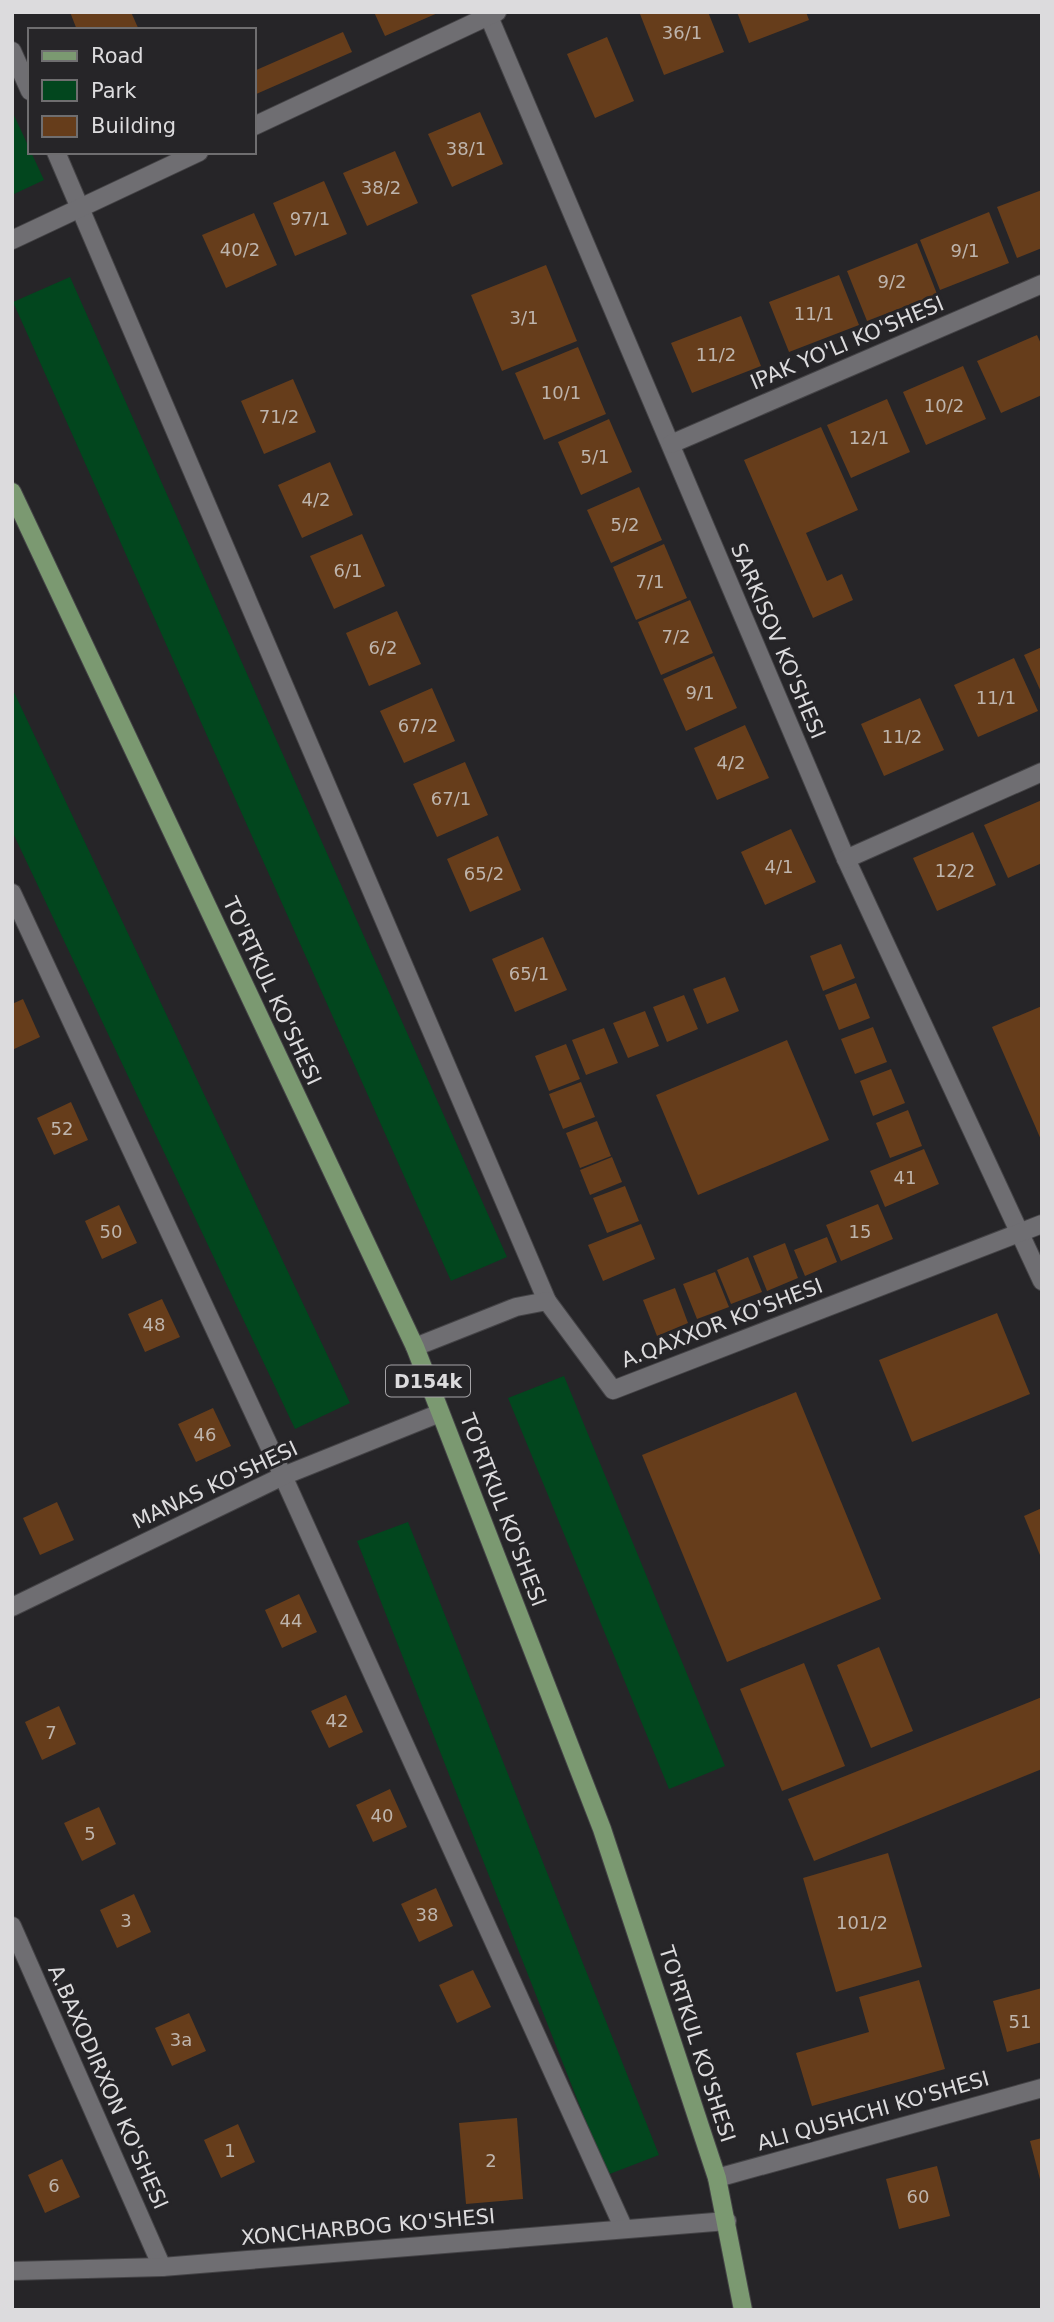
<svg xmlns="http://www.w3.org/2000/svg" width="1054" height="2322" font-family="'DejaVu Sans',sans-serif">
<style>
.green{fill:#02461e}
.building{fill:#663d1b}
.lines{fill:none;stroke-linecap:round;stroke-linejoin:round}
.minor-casing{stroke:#444346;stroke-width:20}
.primary-casing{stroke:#444346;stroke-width:20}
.minor{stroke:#6f6e72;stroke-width:18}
.primary{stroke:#7b9971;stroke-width:18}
.labels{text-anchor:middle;stroke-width:6;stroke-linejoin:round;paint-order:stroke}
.number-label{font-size:18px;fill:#beb4ac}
.shield{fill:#262528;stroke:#a5a4a7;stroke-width:2}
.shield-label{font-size:19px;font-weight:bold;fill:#dcdbdd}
.street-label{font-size:21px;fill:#dcdbdd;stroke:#262528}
</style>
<rect width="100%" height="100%" fill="#262528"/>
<g class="green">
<polygon points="12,111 44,180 12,195"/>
<polygon points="70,277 507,1257 451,1281 13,302"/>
<polygon points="12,688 350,1403 295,1429 12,831"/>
<polygon points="564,1376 725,1766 669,1789 508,1398"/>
<polygon points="408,1522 659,2155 607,2175 357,1541"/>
</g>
<g class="building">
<polygon points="70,12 131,12 139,30 77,30"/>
<polygon points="374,12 440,12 385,36"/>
<polygon points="645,12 708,12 724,52 664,75 640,14"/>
<polygon points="737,12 806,12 809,20 749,43"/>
<polygon points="343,32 352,52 254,95 254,71"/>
<polygon points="607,37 634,101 595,118 567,54"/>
<polygon points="480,112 503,164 452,187 428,134"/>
<polygon points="395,151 418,203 367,226 343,173"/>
<polygon points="324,181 347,234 295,256 273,203"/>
<polygon points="1042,190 1042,248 1017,258 997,207"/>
<polygon points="989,212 1009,263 940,290 920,240"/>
<polygon points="254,213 277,265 226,288 202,235"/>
<polygon points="917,243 937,294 867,321 847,271"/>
<polygon points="546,265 577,341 502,371 471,295"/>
<polygon points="839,275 859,325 789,352 769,302"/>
<polygon points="741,316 761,366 692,393 671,343"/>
<polygon points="1037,335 1042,346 1042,395 1001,413 977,361"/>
<polygon points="578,347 606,414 544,440 515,373"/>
<polygon points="963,366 986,419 926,445 903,392"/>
<polygon points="293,379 316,432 264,454 241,401"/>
<polygon points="887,399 910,452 851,478 827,425"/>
<polygon points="609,419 632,472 581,495 558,442"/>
<polygon points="821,427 858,510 806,533 827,581 842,574 853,600 813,618 744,460"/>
<polygon points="330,462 353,515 302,538 278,485"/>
<polygon points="639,487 662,540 611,563 587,510"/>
<polygon points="362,534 385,586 334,609 310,556"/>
<polygon points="664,544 687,598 636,620 613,567"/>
<polygon points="690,600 713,653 661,675 638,622"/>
<polygon points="397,611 421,664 369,686 346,633"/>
<polygon points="1042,647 1042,694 1024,655"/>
<polygon points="714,656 737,708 686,731 663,679"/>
<polygon points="1014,658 1038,711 978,737 954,685"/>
<polygon points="432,688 455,741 404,763 380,711"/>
<polygon points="920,698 944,750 884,776 861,724"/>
<polygon points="745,725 769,778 717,800 694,748"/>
<polygon points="465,762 488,815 437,837 413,784"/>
<polygon points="1042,800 1042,863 1008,878 984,825"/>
<polygon points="791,829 816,882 765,905 741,852"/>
<polygon points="973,832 996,885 937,911 913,858"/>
<polygon points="498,836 521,890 470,912 447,859"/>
<polygon points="543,937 567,990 515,1012 492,959"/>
<polygon points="841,944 855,978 823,991 810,956"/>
<polygon points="725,977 739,1011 707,1024 693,989"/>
<polygon points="856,983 870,1018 839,1030 825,995"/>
<polygon points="684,995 698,1029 667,1042 653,1007"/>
<polygon points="23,999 40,1037 12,1050 12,1004"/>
<polygon points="1042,1006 1042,1142 992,1027"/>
<polygon points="645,1011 659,1046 628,1058 613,1023"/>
<polygon points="873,1027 887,1062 855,1074 841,1039"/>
<polygon points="604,1028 618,1063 586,1075 572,1040"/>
<polygon points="787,1040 829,1140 698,1195 656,1095"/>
<polygon points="566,1044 580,1079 549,1091 535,1056"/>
<polygon points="891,1069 905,1103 873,1116 860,1081"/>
<polygon points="581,1082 595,1117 563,1129 549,1094"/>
<polygon points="71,1102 88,1140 54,1155 37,1118"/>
<polygon points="908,1110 922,1146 890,1158 876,1123"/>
<polygon points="597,1121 611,1156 580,1168 566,1133"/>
<polygon points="924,1149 939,1184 885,1207 870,1171"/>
<polygon points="612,1157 622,1182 590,1195 580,1170"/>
<polygon points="625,1186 639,1221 607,1233 593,1198"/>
<polygon points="878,1204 893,1239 841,1261 826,1225"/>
<polygon points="119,1205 137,1243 102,1259 85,1221"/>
<polygon points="641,1224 655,1259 603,1281 588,1245"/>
<polygon points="827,1237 837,1262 805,1276 794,1250"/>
<polygon points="785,1243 798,1278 767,1291 753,1256"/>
<polygon points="748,1257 762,1292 731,1304 717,1270"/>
<polygon points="715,1272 729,1307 697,1319 683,1284"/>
<polygon points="675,1288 688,1323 657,1336 643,1300"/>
<polygon points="162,1299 180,1337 145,1352 128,1314"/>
<polygon points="997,1313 1030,1394 912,1442 879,1360"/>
<polygon points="796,1392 881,1599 727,1662 642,1455"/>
<polygon points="213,1408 231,1446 196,1462 178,1424"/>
<polygon points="57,1502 74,1540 40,1555 23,1518"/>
<polygon points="1042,1508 1042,1560 1024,1516"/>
<polygon points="299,1594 317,1632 282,1648 265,1610"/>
<polygon points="879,1647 913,1731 871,1748 837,1665"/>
<polygon points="804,1663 845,1766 782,1791 740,1689"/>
<polygon points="346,1695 363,1732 329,1748 311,1711"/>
<polygon points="1042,1697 1042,1769 814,1861 788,1799"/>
<polygon points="59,1706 76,1744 42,1760 25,1722"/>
<polygon points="390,1789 407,1827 373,1842 356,1805"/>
<polygon points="99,1807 116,1844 82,1861 64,1823"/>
<polygon points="888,1853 922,1967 836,1992 803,1878"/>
<polygon points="436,1888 453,1926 419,1942 401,1904"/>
<polygon points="134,1894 151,1932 117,1948 100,1910"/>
<polygon points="473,1970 491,2007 457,2023 439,1985"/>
<polygon points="919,1980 945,2069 812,2106 796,2053 869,2032 859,1997"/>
<polygon points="1042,1988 1042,2042 1007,2052 993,2001"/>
<polygon points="189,2013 206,2051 172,2066 155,2028"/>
<polygon points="517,2118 523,2199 466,2204 459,2123"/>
<polygon points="238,2124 255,2162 221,2178 204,2140"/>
<polygon points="1042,2138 1042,2183 1041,2183 1030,2141"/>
<polygon points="62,2159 80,2197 45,2213 28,2175"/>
<polygon points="937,2166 950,2216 899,2229 886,2179"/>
</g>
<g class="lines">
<g class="minor-casing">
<g id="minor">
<polyline points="487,12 846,859 1042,1281"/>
<polyline points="12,51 30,91"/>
<polyline points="254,126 497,12"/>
<polyline points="56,152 547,1301"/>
<polyline points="12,240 199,152"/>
<polyline points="671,444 1042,284"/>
<polyline points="846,859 1042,772"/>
<polyline points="12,893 283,1476 624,2229"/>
<polyline points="415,1347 516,1307 547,1301 613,1390 1042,1224"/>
<polyline points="12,1607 283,1476 440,1413"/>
<polyline points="12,1926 162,2267"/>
<polyline points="717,2178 1042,2088"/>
<polyline points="12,2271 162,2267 727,2221"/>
</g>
</g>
<g class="primary-casing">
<polyline id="primary" points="12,492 415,1347 602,1829 717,2178 743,2310"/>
</g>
<use href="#minor" class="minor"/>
<use href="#primary" class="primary"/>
</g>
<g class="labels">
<g class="number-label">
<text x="682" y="39">36/1</text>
<text x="466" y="155">38/1</text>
<text x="381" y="194">38/2</text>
<text x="310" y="225">97/1</text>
<text x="240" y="256">40/2</text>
<text x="965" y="257">9/1</text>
<text x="892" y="288">9/2</text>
<text x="814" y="320">11/1</text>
<text x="524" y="324">3/1</text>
<text x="716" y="361">11/2</text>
<text x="561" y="399">10/1</text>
<text x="944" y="412">10/2</text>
<text x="279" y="423">71/2</text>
<text x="869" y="444">12/1</text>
<text x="595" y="463">5/1</text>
<text x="316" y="506">4/2</text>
<text x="625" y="531">5/2</text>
<text x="348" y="577">6/1</text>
<text x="650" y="588">7/1</text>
<text x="676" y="643">7/2</text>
<text x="383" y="654">6/2</text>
<text x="700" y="699">9/1</text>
<text x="996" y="704">11/1</text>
<text x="418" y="732">67/2</text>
<text x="902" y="743">11/2</text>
<text x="731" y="769">4/2</text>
<text x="451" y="805">67/1</text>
<text x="779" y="873">4/1</text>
<text x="955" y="877">12/2</text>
<text x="484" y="880">65/2</text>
<text x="529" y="980">65/1</text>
<text x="62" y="1135">52</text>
<text x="905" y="1184">41</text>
<text x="111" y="1238">50</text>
<text x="860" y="1238">15</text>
<text x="154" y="1331">48</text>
<text x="205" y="1441">46</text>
<text x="291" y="1627">44</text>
<text x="337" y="1727">42</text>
<text x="51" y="1739">7</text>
<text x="382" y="1822">40</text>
<text x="90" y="1840">5</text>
<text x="427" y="1921">38</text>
<text x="126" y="1927">3</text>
<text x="862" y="1929">101/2</text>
<text x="1020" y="2028">51</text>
<text x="181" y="2046">3a</text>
<text x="230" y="2157">1</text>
<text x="491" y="2167">2</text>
<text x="54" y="2192">6</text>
<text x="918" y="2203">60</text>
</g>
<rect class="shield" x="386" y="1365.5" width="84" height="31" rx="5"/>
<g class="shield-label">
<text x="428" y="1388">D154k</text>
</g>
<g class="street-label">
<text transform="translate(847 343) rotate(-23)" y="7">IPAK YO'LI KO'SHESI</text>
<text transform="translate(778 641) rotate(67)" y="7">SARKISOV KO'SHESI</text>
<text transform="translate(272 991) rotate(65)" y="7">TO'RTKUL KO'SHESI</text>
<text transform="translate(722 1323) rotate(-21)" y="7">A.QAXXOR KO'SHESI</text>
<text transform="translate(215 1485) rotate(-25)" y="7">MANAS KO'SHESI</text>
<text transform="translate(503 1510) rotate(69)" y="7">TO'RTKUL KO'SHESI</text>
<text transform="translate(697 2044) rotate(72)" y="7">TO'RTKUL KO'SHESI</text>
<text transform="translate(108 2087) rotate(66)" y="7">A.BAXODIRXON KO'SHESI</text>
<text transform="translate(873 2111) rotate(-16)" y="7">ALI QUSHCHI KO'SHESI</text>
<text transform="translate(368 2227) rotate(-5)" y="7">XONCHARBOG KO'SHESI</text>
</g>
</g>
<rect width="1054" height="2322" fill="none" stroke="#dcdbdd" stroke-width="28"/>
<rect x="28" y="28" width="228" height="126" fill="#262528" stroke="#6f6e70" stroke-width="2"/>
<rect x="42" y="51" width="35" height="10" fill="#7b9971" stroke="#6f6e70" stroke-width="2"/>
<text x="91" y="63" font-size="21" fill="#dcdbdd">Road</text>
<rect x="42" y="80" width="35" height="21" fill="#02461e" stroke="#6f6e70" stroke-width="2"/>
<text x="91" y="98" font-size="21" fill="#dcdbdd">Park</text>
<rect x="42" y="116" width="35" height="21" fill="#663d1b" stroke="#6f6e70" stroke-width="2"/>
<text x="91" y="133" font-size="21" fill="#dcdbdd">Building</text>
</svg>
